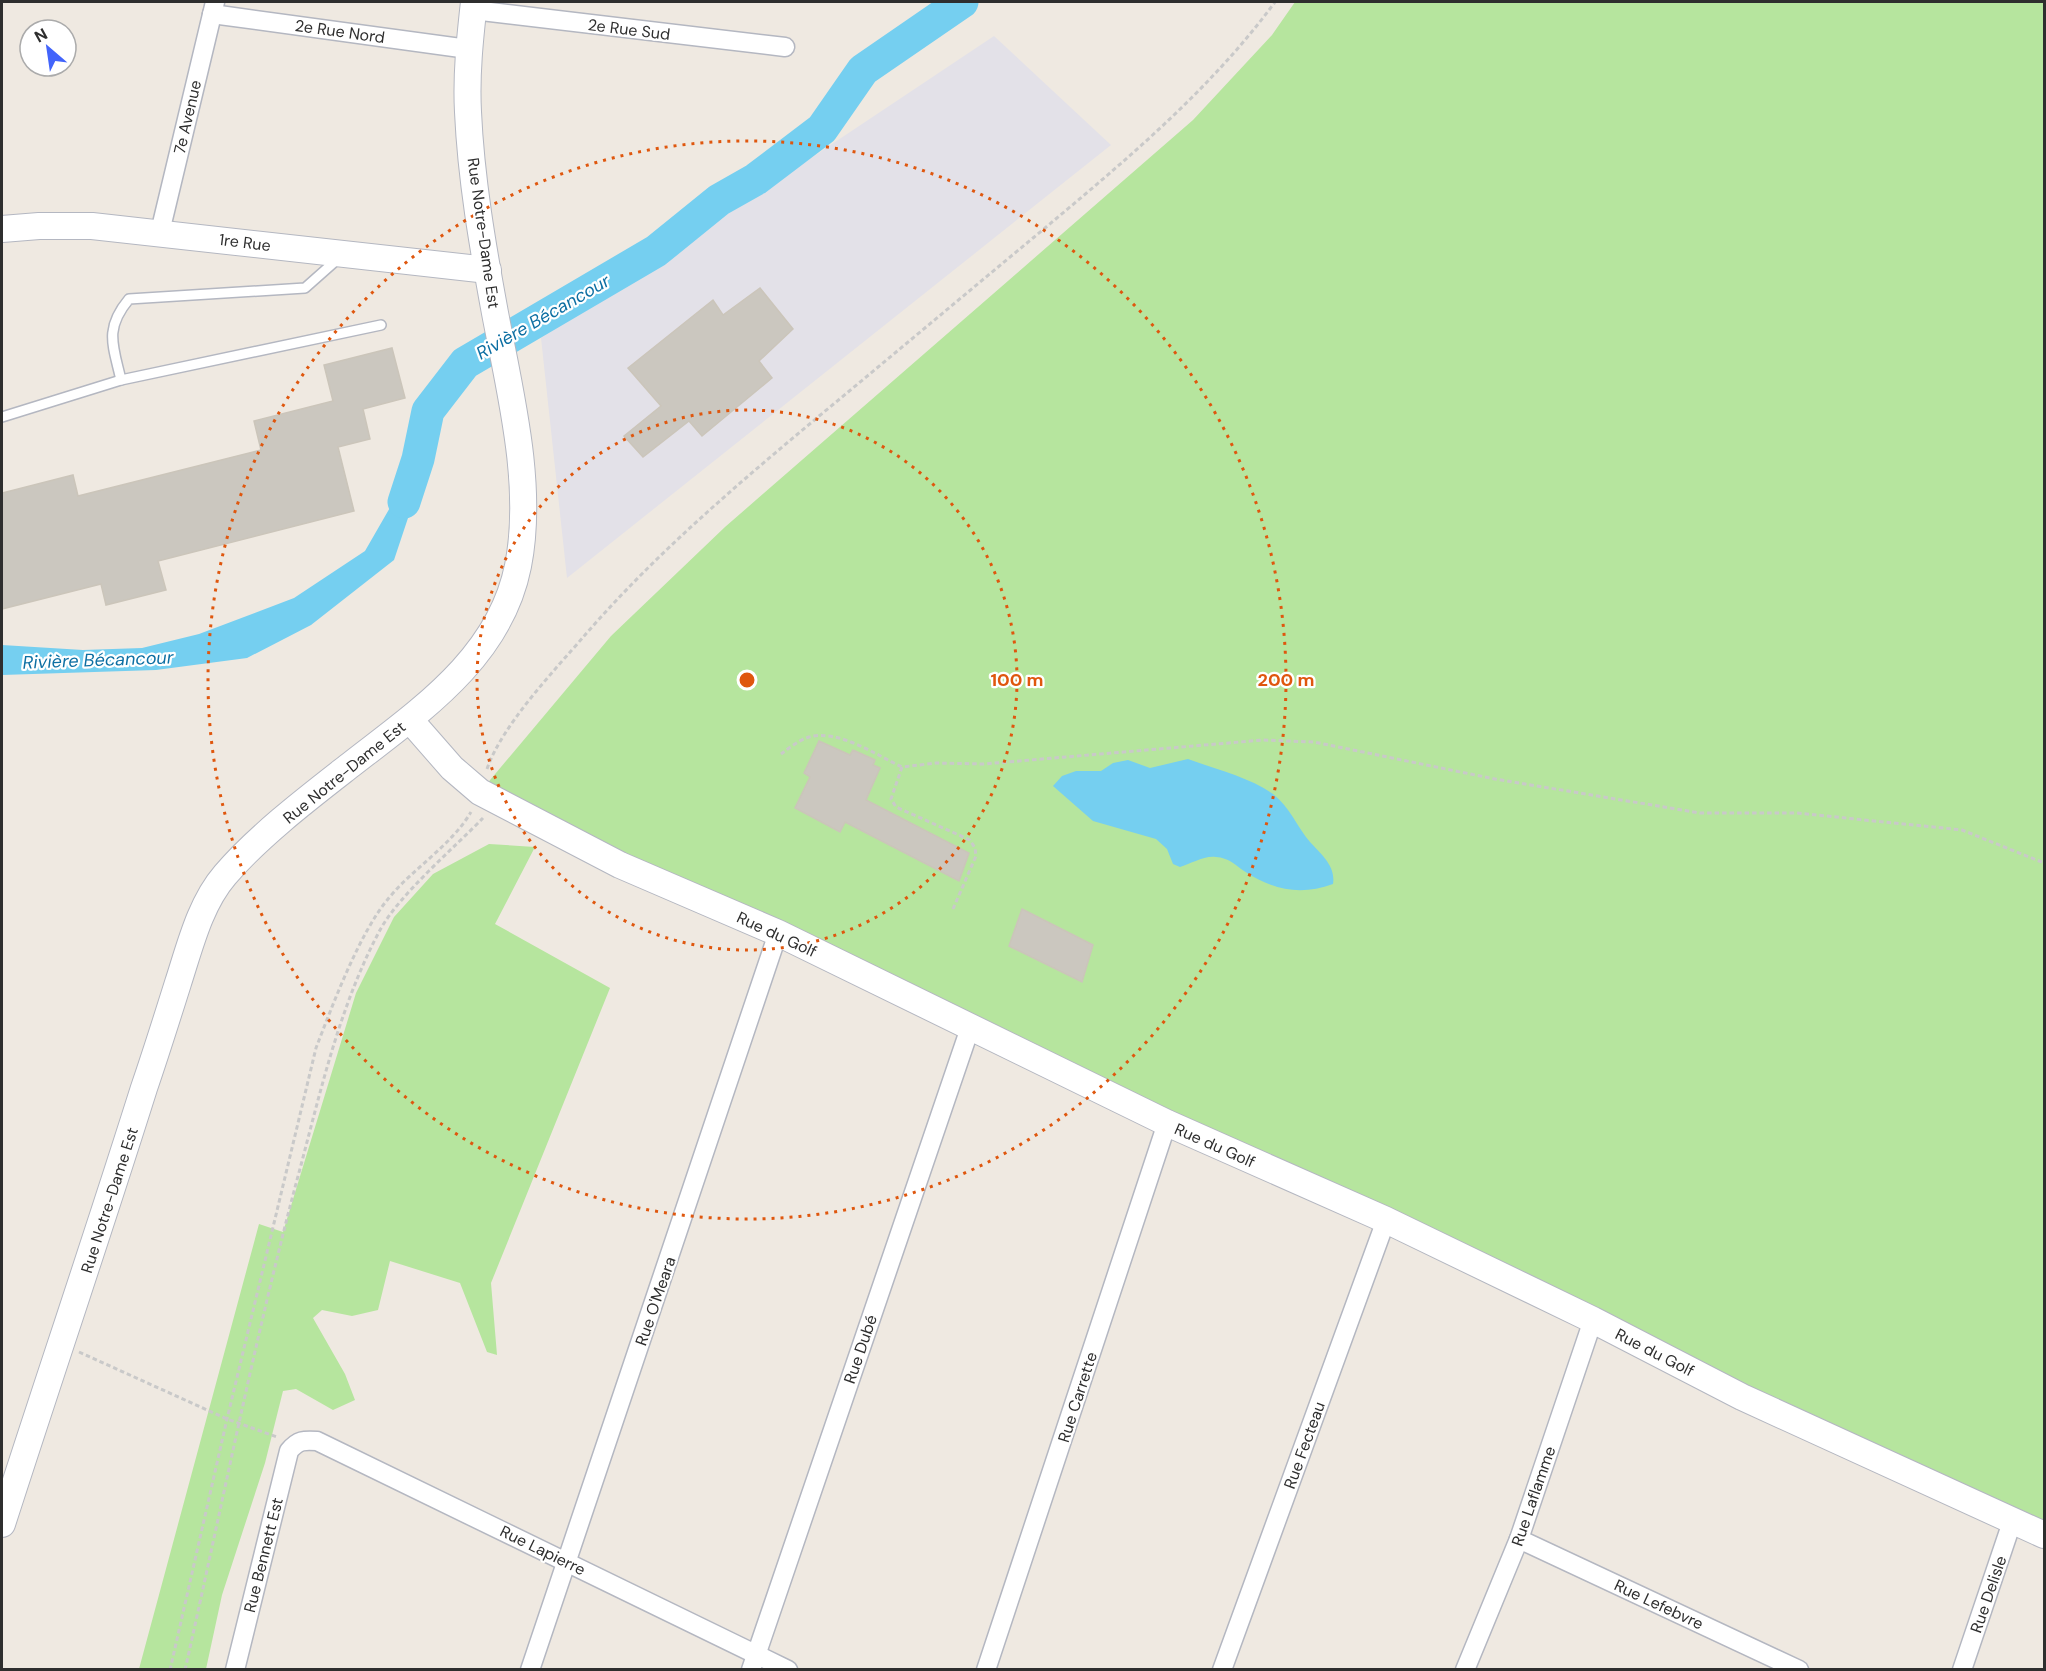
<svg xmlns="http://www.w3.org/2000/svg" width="2046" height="1671" font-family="'DM Sans',sans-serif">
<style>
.industrial{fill:#e3e1e8}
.green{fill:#b6e59e}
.water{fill:#75cff0}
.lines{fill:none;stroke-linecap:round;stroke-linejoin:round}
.river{stroke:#75cff0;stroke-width:33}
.building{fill:#cbc7bf;stroke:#cbc5ba;stroke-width:1.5}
.lane-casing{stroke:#b4b7c1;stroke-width:12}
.street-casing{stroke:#b4b7c1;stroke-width:21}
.secondary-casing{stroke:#b4b7c1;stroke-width:28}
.path{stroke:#c9c9c9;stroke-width:3;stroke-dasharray:4.5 3;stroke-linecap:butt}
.lane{stroke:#fff;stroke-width:9}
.street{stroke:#fff;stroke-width:18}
.secondary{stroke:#fff;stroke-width:26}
.ring{fill:none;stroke:#df570e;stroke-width:3;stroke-dasharray:3 6}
.labels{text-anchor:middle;stroke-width:4.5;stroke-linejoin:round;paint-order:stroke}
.street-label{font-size:16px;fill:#2e2e2e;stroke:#fff}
.water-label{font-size:18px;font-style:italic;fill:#0d6fa3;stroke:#fff}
.centre{fill:#df570e;stroke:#fff;stroke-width:3}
.ring-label{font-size:18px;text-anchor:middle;font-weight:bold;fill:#df570e;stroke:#fff;stroke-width:4.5;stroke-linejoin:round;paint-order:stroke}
</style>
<rect width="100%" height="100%" fill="#efe9e1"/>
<polygon class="industrial" points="994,36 1111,145 567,578 541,338"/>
<g class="green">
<polygon points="1295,2 2044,2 2044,1535 480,792 611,636 725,527 1193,120 1272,35"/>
<polygon points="489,844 535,847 495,924 610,988 491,1283 497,1355 487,1352 460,1283 390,1261 378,1310 352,1316 322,1310 313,1318 345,1374 355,1400 333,1410 296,1389 283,1391 265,1463 222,1595 206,1669 139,1669 259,1224 283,1232 356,993 394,917 433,874"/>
</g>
<g class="water">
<polygon points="418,459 408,518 394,560 311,625 247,658 156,670 2,675 2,645 83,650 142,648 199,634 294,598 365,551"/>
<path d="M1188,759c27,10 61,18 85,35 17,13 24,33 37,48 11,12 26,24 23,42 -33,12 -60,6 -89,-13 -10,-7 -15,-13 -28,-14 -11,-2 -26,7 -36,10l-7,-3 -6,-15 -11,-10 -63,-18 -40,-35 9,-10 14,-5h25l12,-8 15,-3 22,8z"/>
</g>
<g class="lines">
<polyline class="river" points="404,502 418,459 428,411 465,363 656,251 719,200 756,179 822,129 863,70 962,2"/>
</g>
<g class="building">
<polygon points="760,288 793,329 759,361 772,378 702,436 689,421 643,457 624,436 661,406 628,368 713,300 723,315"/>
<polygon points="392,348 405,398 363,409 370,439 338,447 354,511 158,561 166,590 106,605 101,584 2,609 2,493 73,475 78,496 261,450 254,421 333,401 324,365"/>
<polygon points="819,741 850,755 853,750 875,760 873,765 880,768 866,800 969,853 959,881 845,822 840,832 795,808 810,777 804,773"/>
<polygon points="1022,909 1093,945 1082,982 1009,946"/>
</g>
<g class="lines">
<g class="lane-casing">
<g id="lane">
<path d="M121,380c-8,-35 -17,-51 8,-81l176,-11 35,-31"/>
<polyline points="2,417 121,380 381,325"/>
</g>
</g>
<g class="street-casing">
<g id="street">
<polyline points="473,10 785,47"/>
<polyline points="212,14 468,49"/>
<polyline points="160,232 215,2"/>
<polyline points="1519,1539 1799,1670"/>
<path d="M235,1670l54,-219c9,-11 15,-11 28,-10l471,229"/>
<polyline points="530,1670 778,933"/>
<polyline points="751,1670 970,1028"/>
<polyline points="986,1670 1167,1123"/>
<polyline points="1222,1670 1386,1220"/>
<polyline points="1465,1670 1519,1539 1593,1320"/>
<polyline points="1962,1670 2013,1519"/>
</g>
</g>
<g class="secondary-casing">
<g id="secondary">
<polyline points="2,229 39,226 92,226 488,270"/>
<polyline points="410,720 452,768 480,792 620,865 778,933 1167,1123 1386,1220 1593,1320 1742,1397 2044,1535"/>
<path d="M2,1524c47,-146 96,-290 142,-436 12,-35 23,-70 34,-105 12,-37 22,-79 47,-108 34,-40 87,-80 128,-112 68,-53 147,-106 165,-197 16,-80 -8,-174 -23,-253 -12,-65 -24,-134 -27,-201 -2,-37 2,-74 6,-110"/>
</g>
</g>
<g class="path">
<path d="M781,754c8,-6 18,-14 28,-17 30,-8 67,18 93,30"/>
<path d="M487,769c15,-44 67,-98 98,-134 71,-82 155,-153 239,-223 70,-58 139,-116 209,-174 86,-72 175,-145 242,-236"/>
<polyline points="953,909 976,856 975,848 970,840 896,807 891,799 902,767 936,763 984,764 1263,740 1314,742 1495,779 1700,813 1797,813 1962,830 2044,863"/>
<polyline points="79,1352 227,1419 277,1437"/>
<path d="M170,1670l57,-251 89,-371c17,-44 43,-114 72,-149 25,-31 63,-53 83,-87"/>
<path d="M185,1670c38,-169 71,-338 116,-505 21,-80 40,-162 79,-235 19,-35 74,-82 103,-112"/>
</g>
<use href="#lane" class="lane"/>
<use href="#street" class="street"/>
<use href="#secondary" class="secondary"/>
</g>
<g class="ring">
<circle cx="747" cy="680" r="270"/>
<circle cx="747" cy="680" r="539"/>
</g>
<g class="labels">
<g class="street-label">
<text transform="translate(629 29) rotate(7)" y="6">2e Rue Sud</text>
<text transform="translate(340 31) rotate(8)" y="6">2e Rue Nord</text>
<text transform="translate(187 117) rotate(-77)" y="6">7e Avenue</text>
<text transform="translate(484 233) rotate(82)" y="6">Rue Notre-Dame Est</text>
<text transform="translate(245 242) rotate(7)" y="6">1re Rue</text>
<text transform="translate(344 772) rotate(-39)" y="6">Rue Notre-Dame Est</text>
<text transform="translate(777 934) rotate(25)" y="6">Rue du Golf</text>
<text transform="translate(1215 1145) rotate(24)" y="6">Rue du Golf</text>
<text transform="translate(109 1200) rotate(-72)" y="6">Rue Notre-Dame Est</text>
<text transform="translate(655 1301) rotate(-71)" y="6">Rue O'Meara</text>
<text transform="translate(860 1349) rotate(-71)" y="6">Rue Dubé</text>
<text transform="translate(1655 1352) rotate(27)" y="6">Rue du Golf</text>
<text transform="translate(1077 1397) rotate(-72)" y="6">Rue Carrette</text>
<text transform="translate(1304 1445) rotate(-70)" y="6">Rue Fecteau</text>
<text transform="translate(1533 1496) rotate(-71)" y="6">Rue Laflamme</text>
<text transform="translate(543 1550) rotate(26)" y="6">Rue Lapierre</text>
<text transform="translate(263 1555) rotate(-76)" y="6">Rue Bennett Est</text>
<text transform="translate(1988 1594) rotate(-71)" y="6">Rue Delisle</text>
<text transform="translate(1659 1604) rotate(25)" y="6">Rue Lefebvre</text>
</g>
<g class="water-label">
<text transform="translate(543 317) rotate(-30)" y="6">Rivière Bécancour</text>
<text transform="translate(98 660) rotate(-2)" y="6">Rivière Bécancour</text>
</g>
</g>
<circle cx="747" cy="680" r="9" class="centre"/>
<g class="ring-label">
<text x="1017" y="686">100 m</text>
<text x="1286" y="686">200 m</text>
</g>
<rect width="2046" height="1671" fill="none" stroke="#2e2e2e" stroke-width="6"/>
<g transform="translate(48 48) rotate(331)"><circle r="28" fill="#ffffff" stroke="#ababab" stroke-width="1.5"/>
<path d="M0-4.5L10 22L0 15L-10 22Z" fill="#4264fb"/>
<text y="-9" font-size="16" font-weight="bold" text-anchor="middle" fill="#2e2e2e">N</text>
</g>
</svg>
